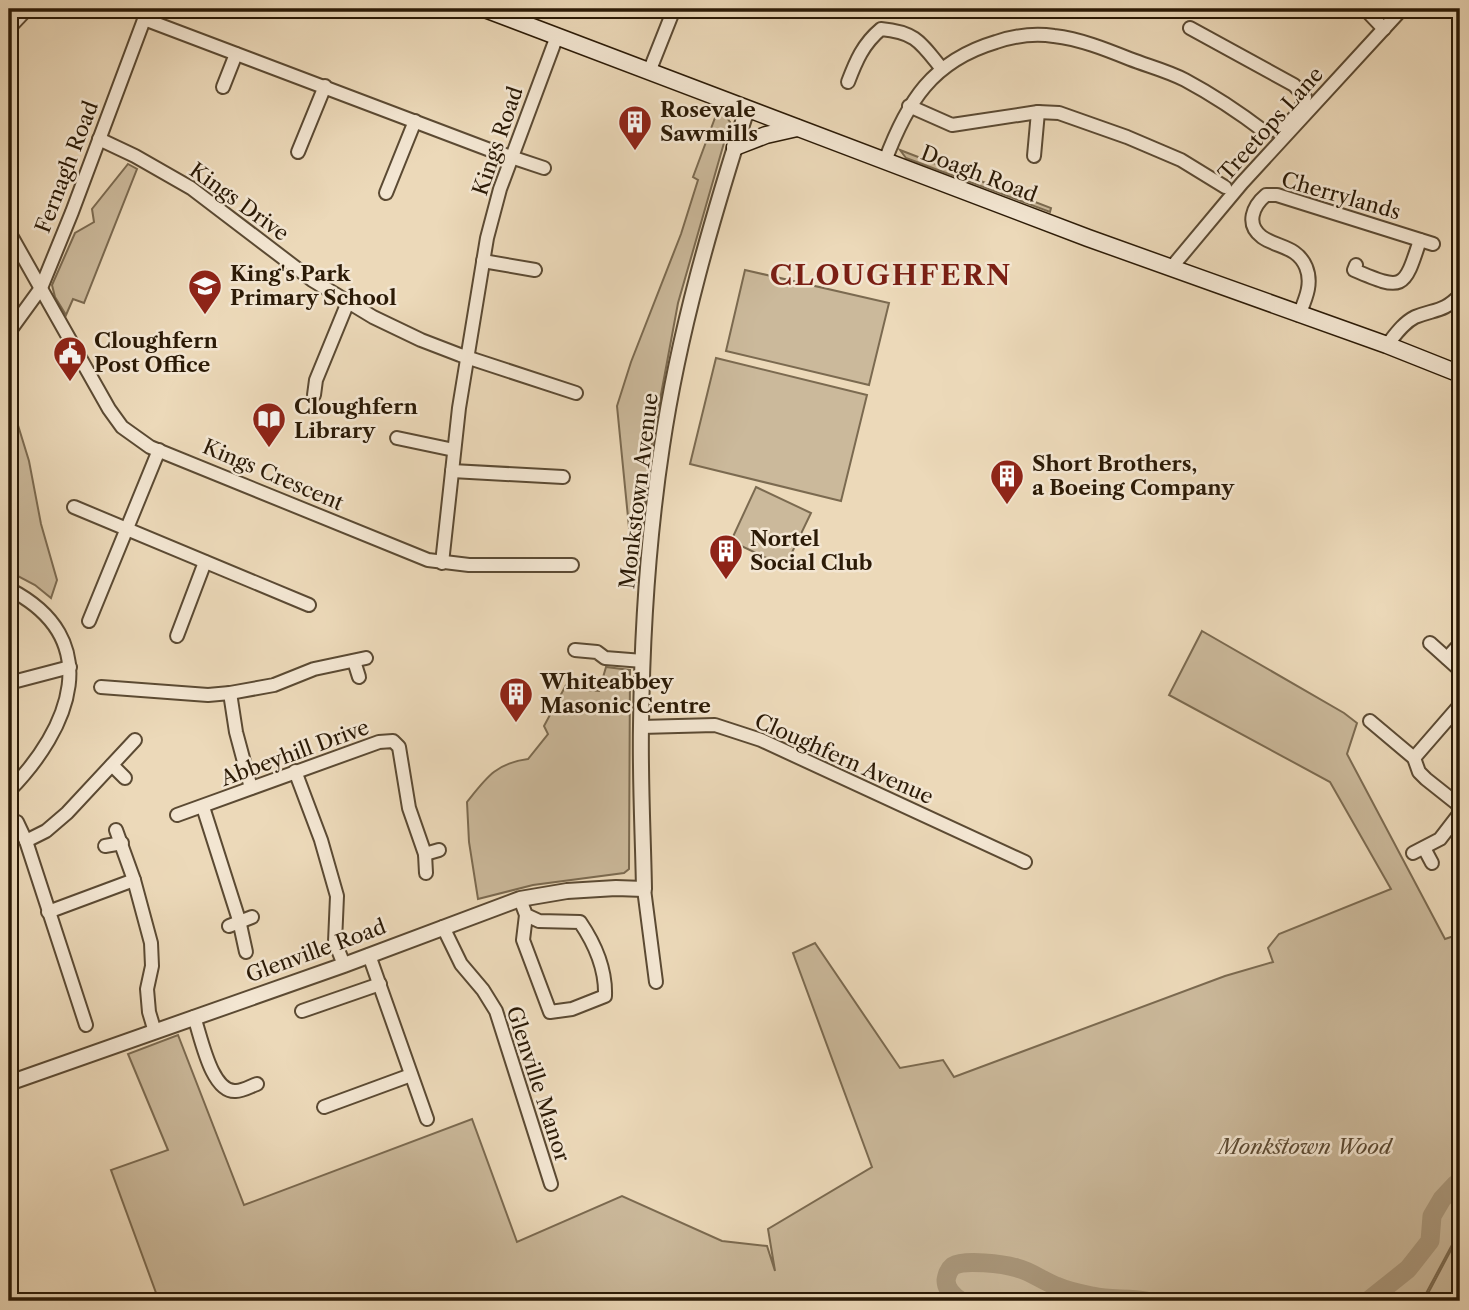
<svg xmlns="http://www.w3.org/2000/svg" width="1469" height="1310" font-family="'Libre Caslon Text',serif">
<style>
.green{fill:#cbb99b;stroke:#7b6a50;stroke-width:2}
.lines{fill:none;stroke-linecap:round;stroke-linejoin:round}
.river{stroke:#aa987c;stroke-width:19}
.minor-casing{stroke:#5b4a33;stroke-width:16}
.tertiary-casing{stroke:#5b4a33;stroke-width:18}
.secondary-casing{stroke:#2b1a06;stroke-width:19}
.minor{stroke:#f3e6d2;stroke-width:12}
.tertiary{stroke:#f3e6d2;stroke-width:14}
.secondary{stroke:#f3e6d2;stroke-width:16}
.labels{text-anchor:middle;stroke-width:5;stroke-linejoin:round;paint-order:stroke}
.poi-label{font-size:21px;font-weight:bold;fill:#2b1a06;stroke:#f3e6d2;text-anchor:start}
.street-label{font-size:21px;fill:#2b1a06;stroke:#f3e6d2}
.park-label{font-size:21px;font-style:italic;fill:#5b4a33;stroke:#f3e6d2}
.district-label{font-size:28px;font-weight:bold;letter-spacing:2px;fill:#7a1f14;stroke:#f3e6d2}
</style>
<rect width="100%" height="100%" fill="#ecd9b9"/>
<filter id="stains"><feTurbulence type="fractalNoise" baseFrequency=".00286" numOctaves="4"/><feColorMatrix values="0 0 0 0 .2 0 0 0 0 .09 0 0 0 0 .02 0 0 0 .5 -.17"/></filter>
<radialGradient id="worn" r=".72"><stop offset=".6" stop-color="#630" stop-opacity="0"/><stop offset="1" stop-color="#630" stop-opacity=".3"/></radialGradient>
<g class="green">
<polygon points="719,107 730,122 678,303 652,443 635,588 617,406 631,362 681,234 698,180 693,177"/>
<polygon points="900,150 1051,208 1050,212 906,158"/>
<polygon points="128,164 137,169 84,303 73,299 66,315 55,297 52,285 75,233 94,222 92,209"/>
<polygon points="745,270 889,303 869,385 726,351"/>
<polygon points="716,358 867,395 841,501 690,464"/>
<polygon points="13,409 29,461 41,524 57,580 51,598 35,585 12,573 16,554 9,529 9,497 13,481 9,466 9,411"/>
<polygon points="756,487 811,513 785,567 731,541"/>
<polygon points="1202,631 1344,713 1357,723 1347,754 1445,939 1460,934 1460,1230 1423,1299 1409,1293 1390,1301 159,1301 111,1170 168,1150 128,1054 178,1035 244,1205 472,1119 517,1242 622,1196 722,1241 767,1246 775,1271 768,1229 872,1167 793,953 815,943 900,1068 943,1060 954,1077 1225,976 1273,962 1268,948 1279,934 1391,889 1330,782 1169,695"/>
<path d="M606,667l24,3 -1,199 -5,4 -91,12 -55,14 -9,-57 -2,-40c19,-24 29,-39 61,-43l20,-25 -4,-8 22,-41 9,4 24,2z"/>
<polygon points="1460,1233 1460,1301 1424,1301"/>
</g>
<g class="lines">
<g class="river">
<path d="M961,1301c-8,-5 -15,-11 -15,-21 1,-5 2,-10 7,-14 11,-7 51,-2 64,2 13,3 26,13 39,18 11,5 25,8 36,10 19,5 36,1 54,5"/>
<polyline points="1368,1301 1408,1269 1430,1241 1432,1216 1442,1199 1456,1184 1460,1184"/>
</g>
<g class="minor-casing">
<g id="minor">
<polyline points="1365,9 1384,29"/>
<polyline points="144,19 490,150 544,168"/>
<polyline points="9,28 27,9"/>
<polyline points="649,72 674,9"/>
<path d="M848,82c8,-21 15,-38 33,-53 35,3 40,14 61,40"/>
<polyline points="223,87 236,54"/>
<polyline points="909,106 952,125 1038,112 1059,113 1127,137 1181,160 1225,187"/>
<polyline points="99,139 135,156 191,188 312,280 373,317 421,340 460,355 576,393"/>
<polyline points="298,152 325,86"/>
<polyline points="1034,156 1038,112"/>
<path d="M885,161c22,-59 47,-100 111,-119 18,-6 39,-9 58,-6 26,3 51,13 76,23 18,7 38,12 55,21 28,15 55,33 80,52 22,-6 33,-12 40,-35l-11,-12 -104,-57"/>
<polyline points="386,193 415,121"/>
<polyline points="9,232 109,409 122,427 150,447 428,560 469,565 572,565"/>
<polyline points="483,261 535,270"/>
<path d="M1356,265l-2,5c49,21 50,20 66,-30"/>
<polyline points="1171,268 1242,183 1402,9"/>
<path d="M1299,315c6,-15 14,-31 7,-48 -9,-21 -28,-19 -44,-30 -17,-13 -9,-31 4,-42h11l156,49"/>
<polyline points="9,332 41,288 72,212 148,9"/>
<path d="M1387,345c8,-10 16,-22 28,-28 20,-8 29,-5 45,-22"/>
<polyline points="314,395 316,380 348,302"/>
<polyline points="397,438 454,450"/>
<polyline points="452,471 563,477"/>
<polyline points="74,507 309,605"/>
<polyline points="442,563 459,408 487,238 500,189 557,36"/>
<path d="M9,589c98,50 61,140 0,202"/>
<polyline points="89,621 159,450"/>
<polyline points="177,636 205,562"/>
<polyline points="1430,643 1460,670"/>
<polyline points="575,650 597,652 605,658 643,661"/>
<polyline points="1447,658 1459,645"/>
<polyline points="354,661 359,677"/>
<polyline points="9,683 70,667"/>
<polyline points="101,687 208,695 230,693 274,685 314,669 366,658"/>
<polyline points="230,693 236,732 251,788"/>
<polyline points="1370,721 1414,758 1419,772 1426,779 1460,806"/>
<polyline points="641,727 715,725 761,740 1025,862"/>
<polyline points="1414,758 1460,705"/>
<polyline points="112,765 125,778"/>
<polyline points="295,771 321,840 337,896 335,942 344,965"/>
<polyline points="203,807 239,920 246,952"/>
<polyline points="177,815 379,742 393,741 399,747 409,808 425,854 426,873"/>
<polyline points="17,822 26,841 86,1025"/>
<polyline points="116,830 134,880 151,943 152,966 147,989 149,1012 155,1032"/>
<polyline points="26,841 46,831 67,813 135,740"/>
<polyline points="105,846 122,843"/>
<polyline points="1424,848 1432,863"/>
<polyline points="1413,853 1440,839 1460,813"/>
<polyline points="425,854 439,850"/>
<polyline points="644,889 656,982"/>
<path d="M520,899l6,16 13,6 41,1c15,22 26,47 25,74l-33,13 -22,3 -27,-72 3,-25"/>
<polyline points="48,912 134,880"/>
<polyline points="229,926 252,917"/>
<polyline points="443,927 461,964 483,990 496,1011 551,1184"/>
<polyline points="369,955 427,1119"/>
<polyline points="302,1011 380,984"/>
<path d="M194,1017c7,19 17,76 42,74 7,0 15,-5 21,-7"/>
<polyline points="9,1068 14,1082"/>
<polyline points="324,1107 411,1075"/>
</g>
</g>
<g class="tertiary-casing">
<path id="tertiary" d="M9,1083l335,-118 176,-66 47,-8 49,-3 28,1c-1,-54 -4,-109 -3,-163 1,-93 7,-188 21,-280 17,-115 50,-227 85,-337"/>
</g>
<g class="secondary-casing">
<g id="secondary">
<polyline points="485,9 1088,238 1387,345 1460,374"/>
<polyline points="735,147 766,135 797,128"/>
</g>
</g>
<use href="#minor" class="minor"/>
<use href="#tertiary" class="tertiary"/>
<use href="#secondary" class="secondary"/>
</g>
<defs>
<g id="building-pin" transform="scale(1.75)"><path d="M0 17L-7.5 6A9.5 9.5 0 1 1 7.5 6Z" fill="#8f2418" stroke="#f3e6d2"/><path d="M-4-6H4V6H1V3H-1V6H-4ZM-2.5-4.3h1.7v1.8h-1.7ZM.8-4.3h1.7v1.8H.8ZM-2.5-1h1.7V.8h-1.7ZM.8-1h1.7V.8H.8Z" fill="#fff"/></g>
<g id="school-pin" transform="scale(1.75)"><path d="M0 17L-7.5 6A9.5 9.5 0 1 1 7.5 6Z" fill="#8f2418" stroke="#f3e6d2"/><path d="M0-5L7-2L0 1L-7-2ZM-4 1L0 2.5L4 1V4Q0 6-4 4Z" fill="#fff"/></g>
<g id="civic-pin" transform="scale(1.75)"><path d="M0 17L-7.5 6A9.5 9.5 0 1 1 7.5 6Z" fill="#8f2418" stroke="#f3e6d2"/><path d="M-.6-6.5H3V-4.5H.6V-3L4-1V1h2V6H-6V1h2V-1L-.6-3ZM-1.2 2.5V6h2.4V2.5Z" fill="#fff"/></g>
<g id="library-pin" transform="scale(1.75)"><path d="M0 17L-7.5 6A9.5 9.5 0 1 1 7.5 6Z" fill="#8f2418" stroke="#f3e6d2"/><path d="M-6-4Q-3-5.5-.7-3.5V5Q-3 3-6 4ZM6-4Q3-5.5 .7-3.5V5Q3 3 6 4Z" fill="#fff"/></g>
</defs>
<g fill-rule="evenodd">
<use href="#building-pin" x="635" y="122"/>
<use href="#school-pin" x="205" y="286"/>
<use href="#civic-pin" x="70" y="353"/>
<use href="#library-pin" x="269" y="419"/>
<use href="#building-pin" x="1007" y="476"/>
<use href="#building-pin" x="726" y="551"/>
<use href="#building-pin" x="516" y="694"/>
</g>
<g class="labels">
<g class="poi-label">
<text x="660" y="117">Rosevale<tspan x="660" dy="24">Sawmills</tspan></text>
<text x="230" y="281">King's Park<tspan x="230" dy="24">Primary School</tspan></text>
<text x="94" y="348">Cloughfern<tspan x="94" dy="24">Post Office</tspan></text>
<text x="294" y="414">Cloughfern<tspan x="294" dy="24">Library</tspan></text>
<text x="1032" y="471">Short Brothers,<tspan x="1032" dy="24">a Boeing Company</tspan></text>
<text x="750" y="546">Nortel<tspan x="750" dy="24">Social Club</tspan></text>
<text x="540" y="689">Whiteabbey<tspan x="540" dy="24">Masonic Centre</tspan></text>
</g>
<g class="street-label">
<text transform="translate(1271 124) rotate(-48)" y="7">Treetops Lane</text>
<text transform="translate(498 141) rotate(-71)" y="7">Kings Road</text>
<text transform="translate(67 167) rotate(-69)" y="7">Fernagh Road</text>
<text transform="translate(979 174) rotate(21)" y="7">Doagh Road</text>
<text transform="translate(1341 196) rotate(16)" y="7">Cherrylands</text>
<text transform="translate(239 202) rotate(36)" y="7">Kings Drive</text>
<text transform="translate(273 475) rotate(23)" y="7">Kings Crescent</text>
<text transform="translate(639 491) rotate(-83)" y="7">Monkstown Avenue</text>
<text transform="translate(295 753) rotate(-20)" y="7">Abbeyhill Drive</text>
<text transform="translate(844 759) rotate(24)" y="7">Cloughfern Avenue</text>
<text transform="translate(316 951) rotate(-20)" y="7">Glenville Road</text>
<text transform="translate(538 1084) rotate(72)" y="7">Glenville Manor</text>
</g>
<g class="park-label">
<text x="1305" y="1154">Monkstown Wood</text>
</g>
<g class="district-label">
<text x="891" y="285">CLOUGHFERN</text>
</g>
</g>
<rect width="1469" height="1310" fill="none" stroke="#ecd9b9" stroke-width="35"/>
<rect x="10" y="10" width="1448" height="1289" fill="none" stroke="#2b1a06" stroke-width="3.5"/>
<rect x="18" y="18" width="1434" height="1275" fill="none" stroke="#2b1a06" stroke-width="2"/>
<rect width="100%" height="100%" filter="url(#stains)"/>
<rect width="100%" height="100%" fill="url(#worn)"/>
</svg>
